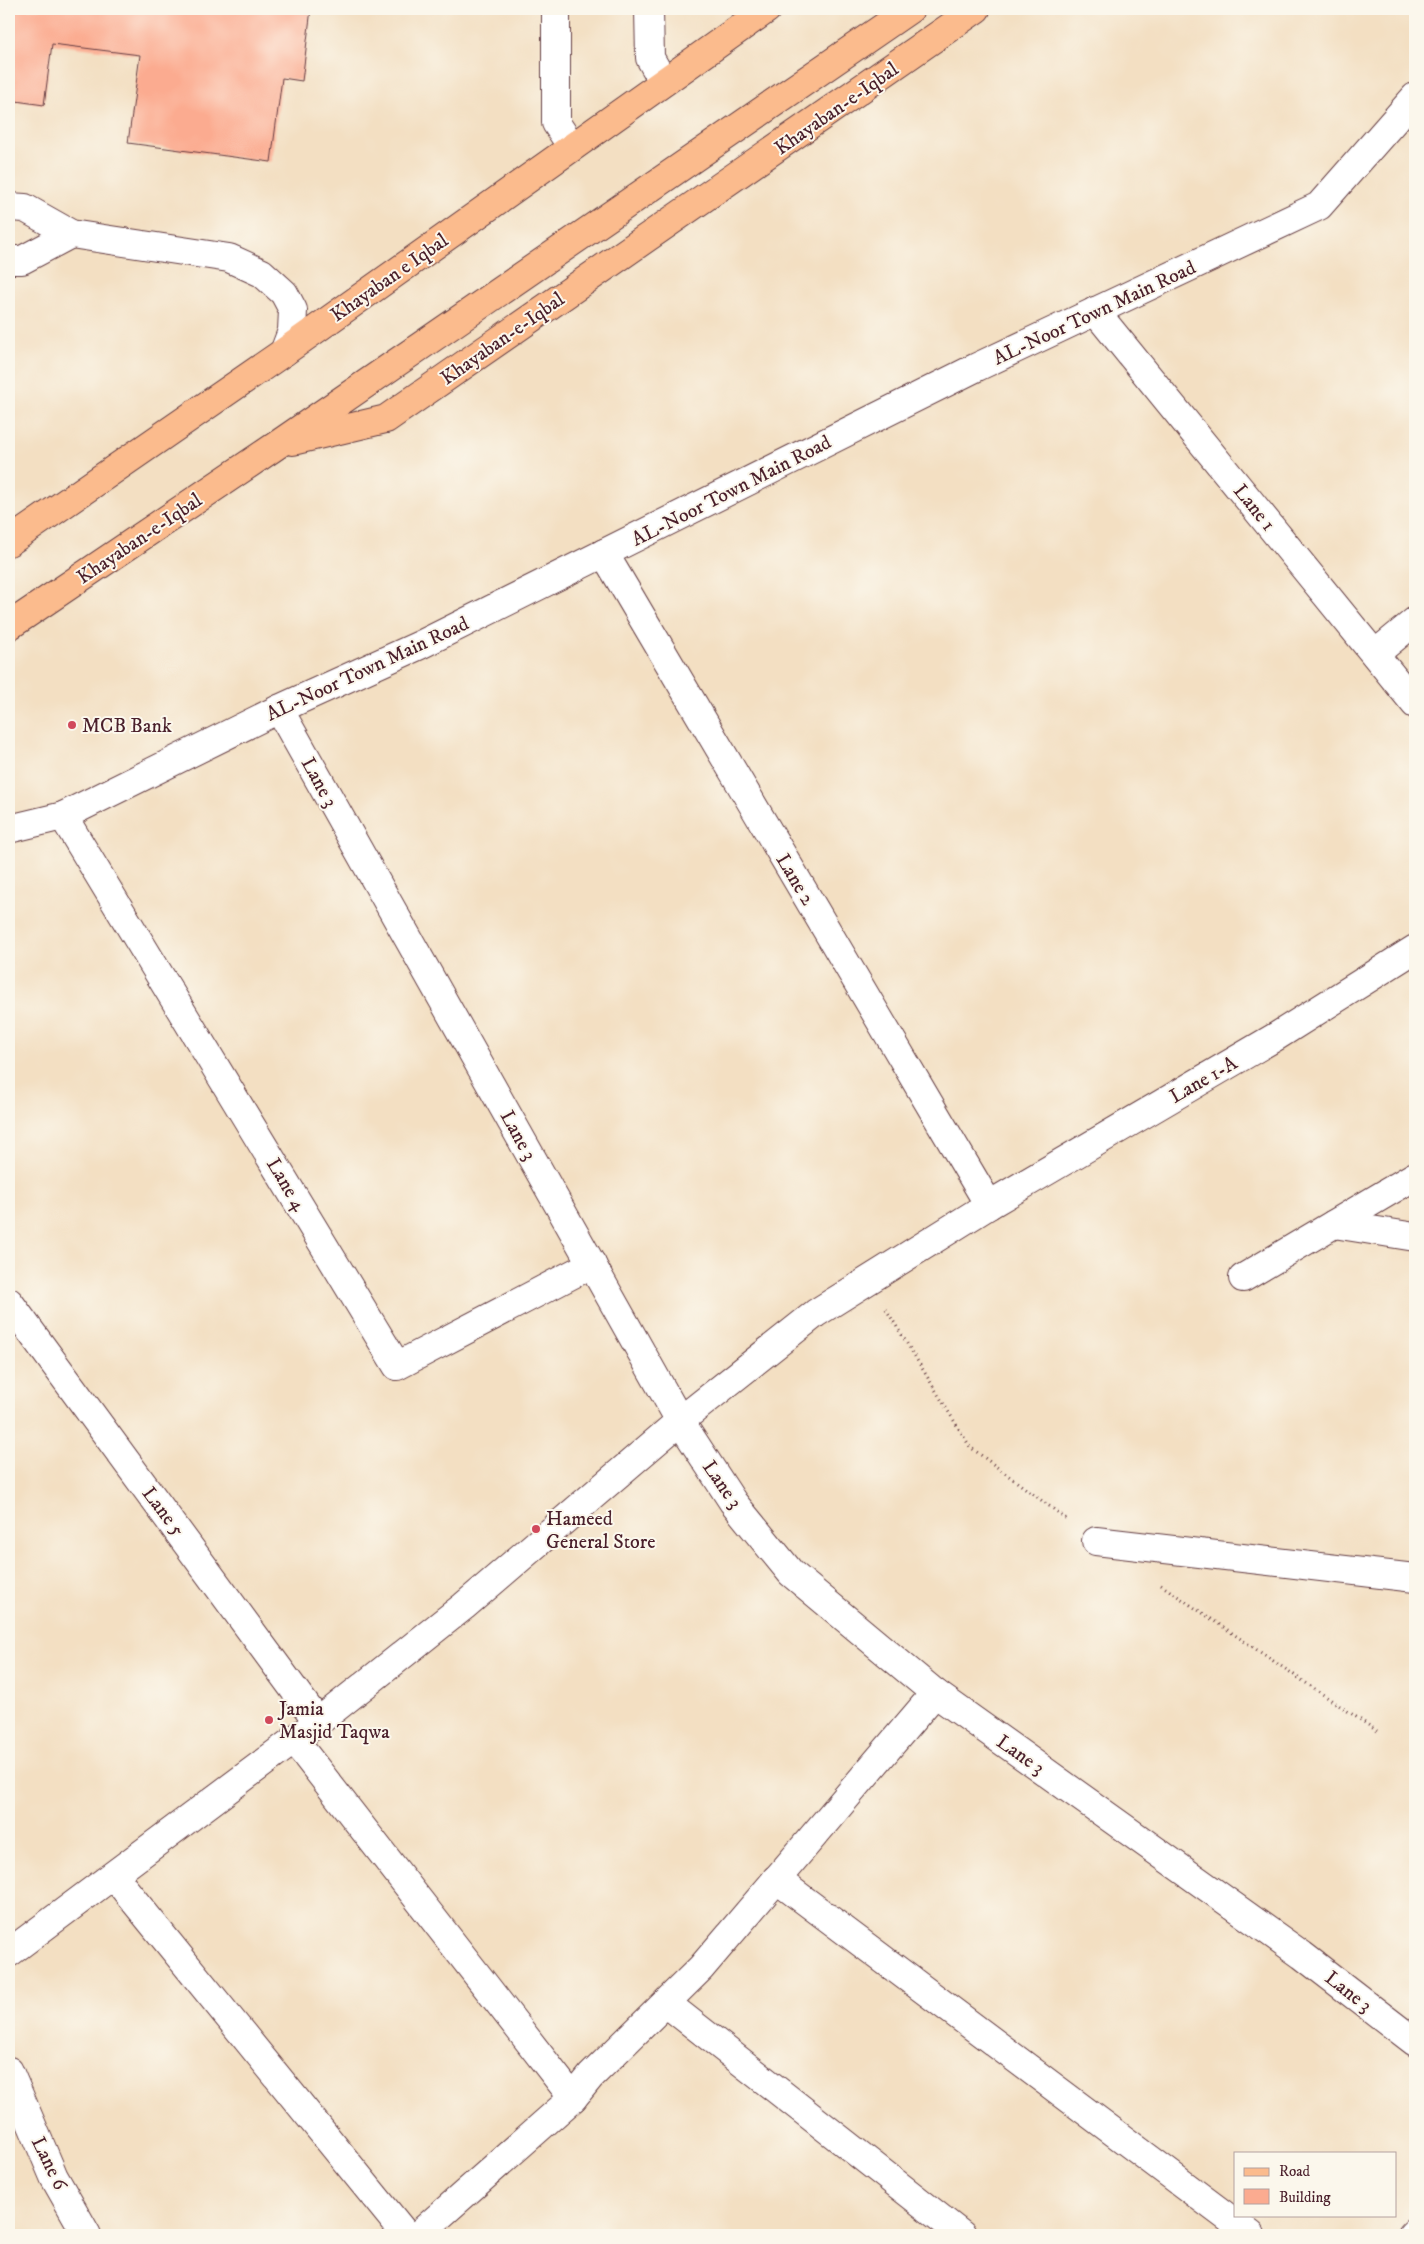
<svg xmlns="http://www.w3.org/2000/svg" width="1424" height="2244" font-family="'IM FELL DW Pica',serif">
<style>
.building{fill:#fbab90}
.lines{fill:none;stroke-linecap:round;stroke-linejoin:round}
.minor-casing{stroke:#633c42;stroke-width:30}
.major-casing{stroke:#633c42;stroke-width:30}
.path{stroke:#633c42;stroke-width:3;stroke-dasharray:1 4;stroke-linecap:butt}
.minor{stroke:#fff;stroke-width:28}
.major{stroke:#fbbb8d;stroke-width:28}
.poi-dot{fill:#d1495b;stroke:#fbf7ec;stroke-width:2}
.labels{text-anchor:middle;stroke-width:4;stroke-linejoin:round;paint-order:stroke}
.street-label{font-size:20px;fill:#4a1f2b;stroke:#fbf7ec}
.poi-label{font-size:20px;fill:#4a1f2b;stroke:#fbf7ec;text-anchor:start}
</style>
<rect width="100%" height="100%" fill="#fbf7ec"/>
<filter id="ink" filterUnits="userSpaceOnUse"><feTurbulence type="fractalNoise" baseFrequency=".02" numOctaves="2"/><feDisplacementMap in="SourceGraphic" scale="10" xChannelSelector="R" yChannelSelector="G"/><feConvolveMatrix kernelMatrix="1 2 1 2 8 2 1 2 1" color-interpolation-filters="sRGB"/></filter>
<filter id="wash" filterUnits="userSpaceOnUse"><feTurbulence type="fractalNoise" baseFrequency=".0096" numOctaves="4" result="noise"/><feDisplacementMap in="SourceGraphic" scale="20" xChannelSelector="R" yChannelSelector="G"/><feGaussianBlur stdDeviation="1.12" result="paint"/><feColorMatrix in="noise" values="0 0 0 0 0 0 0 0 0 0 0 0 0 0 0 0 0 1.4 0 .05"/><feComposite in="paint" operator="in"/></filter>
<g filter="url(#wash)">
<rect width="100%" height="100%" fill="#f3dfc2"/>
<g id="blocks">
<polygon class="building" points="9,9 311,9 302,81 282,78 271,162 128,143 140,55 52,44 44,105 9,100"/>
</g>
</g>
<g filter="url(#ink)">
<use href="#blocks" fill-opacity="0" stroke="#633c42" stroke-width="1"/>
<g class="lines">
<g class="minor-casing">
<g id="minor">
<polyline points="556,9 556,123 572,147"/>
<polyline points="649,9 650,58 663,81"/>
<polyline points="9,207 25,208 71,234 229,258 262,273 284,293 293,310 292,331 284,352"/>
<polyline points="9,260 22,260 71,234"/>
<polyline points="1095,311 1415,704"/>
<polyline points="604,553 989,1205"/>
<polyline points="1375,654 1415,621"/>
<polyline points="279,709 680,1421 733,1502 791,1573 935,1693 1302,1955 1415,2042"/>
<polyline points="63,816 397,1366 592,1264"/>
<polyline points="9,829 63,816 279,709 420,645 977,367 1319,206 1415,97"/>
<polyline points="1334,1224 1415,1237"/>
<polyline points="1243,1278 1415,1176"/>
<polyline points="9,1302 318,1722"/>
<polyline points="1096,1541 1415,1578"/>
<polyline points="294,1740 573,2098 418,2235"/>
<polyline points="114,1876 406,2235"/>
<polyline points="776,1879 1251,2235"/>
<polyline points="9,1953 318,1722 464,1606 680,1421 816,1313 989,1205 1277,1036 1415,949"/>
<polyline points="666,2003 962,2235"/>
<polyline points="9,2071 54,2177 87,2235"/>
<polyline points="573,2098 591,2076 701,1968 935,1693"/>
<polyline points="1412,2235 1415,2232"/>
</g>
</g>
<g class="major-casing">
<g id="major">
<polyline points="293,441 386,419 976,9"/>
<polyline points="9,542 284,352 767,9"/>
<polyline points="9,626 277,445 910,9"/>
</g>
</g>
<g class="path">
<polyline points="886,1309 970,1447 1068,1520"/>
<polyline points="1161,1585 1377,1731"/>
</g>
<use href="#minor" class="minor"/>
<use href="#major" class="major"/>
</g>
</g>
<g class="poi-dot">
<circle cx="72" cy="725" r="5"/>
<circle cx="536" cy="1529" r="5"/>
<circle cx="269" cy="1720" r="5"/>
</g>
<g class="labels">
<g class="street-label">
<text transform="translate(836 108) rotate(-35)" y="7">Khayaban-e-Iqbal</text>
<text transform="translate(389 277) rotate(-35)" y="7">Khayaban e Iqbal</text>
<text transform="translate(1094 312) rotate(-25)" y="7">AL-Noor Town Main Road</text>
<text transform="translate(502 338) rotate(-35)" y="7">Khayaban-e-Iqbal</text>
<text transform="translate(731 490) rotate(-27)" y="7">AL-Noor Town Main Road</text>
<text transform="translate(1255 507) rotate(51)" y="7">Lane 1</text>
<text transform="translate(139 538) rotate(-34)" y="7">Khayaban-e-Iqbal</text>
<text transform="translate(367 668) rotate(-25)" y="7">AL-Noor Town Main Road</text>
<text transform="translate(320 782) rotate(61)" y="7">Lane 3</text>
<text transform="translate(796 879) rotate(59)" y="7">Lane 2</text>
<text transform="translate(1203 1079) rotate(-30)" y="7">Lane 1-A</text>
<text transform="translate(519 1135) rotate(61)" y="7">Lane 3</text>
<text transform="translate(287 1184) rotate(59)" y="7">Lane 4</text>
<text transform="translate(723 1484) rotate(55)" y="7">Lane 3</text>
<text transform="translate(164 1511) rotate(53)" y="7">Lane 5</text>
<text transform="translate(1021 1754) rotate(35)" y="7">Lane 3</text>
<text transform="translate(1349 1991) rotate(38)" y="7">Lane 3</text>
<text transform="translate(50 2163) rotate(64)" y="7">Lane 6</text>
</g>
<g class="poi-label">
<text x="82" y="732">MCB Bank</text>
<text x="546" y="1525">Hameed<tspan x="546" dy="23">General Store</tspan></text>
<text x="279" y="1715">Jamia<tspan x="279" dy="23">Masjid Taqwa</tspan></text>
</g>
</g>
<rect width="1424" height="2244" fill="none" stroke="#fbf7ec" stroke-width="30"/>
<rect x="1234" y="2152" width="162" height="65" fill="#fbf7ec" stroke="#b4a19f"/>
<rect x="1244" y="2168" width="25" height="8" fill="#fbbb8d" stroke="#b4a19f"/>
<text x="1279" y="2176" font-size="15" fill="#4a1f2b">Road</text>
<rect x="1244" y="2189" width="25" height="15" fill="#fbab90" stroke="#b4a19f"/>
<text x="1279" y="2202" font-size="15" fill="#4a1f2b">Building</text>
</svg>
